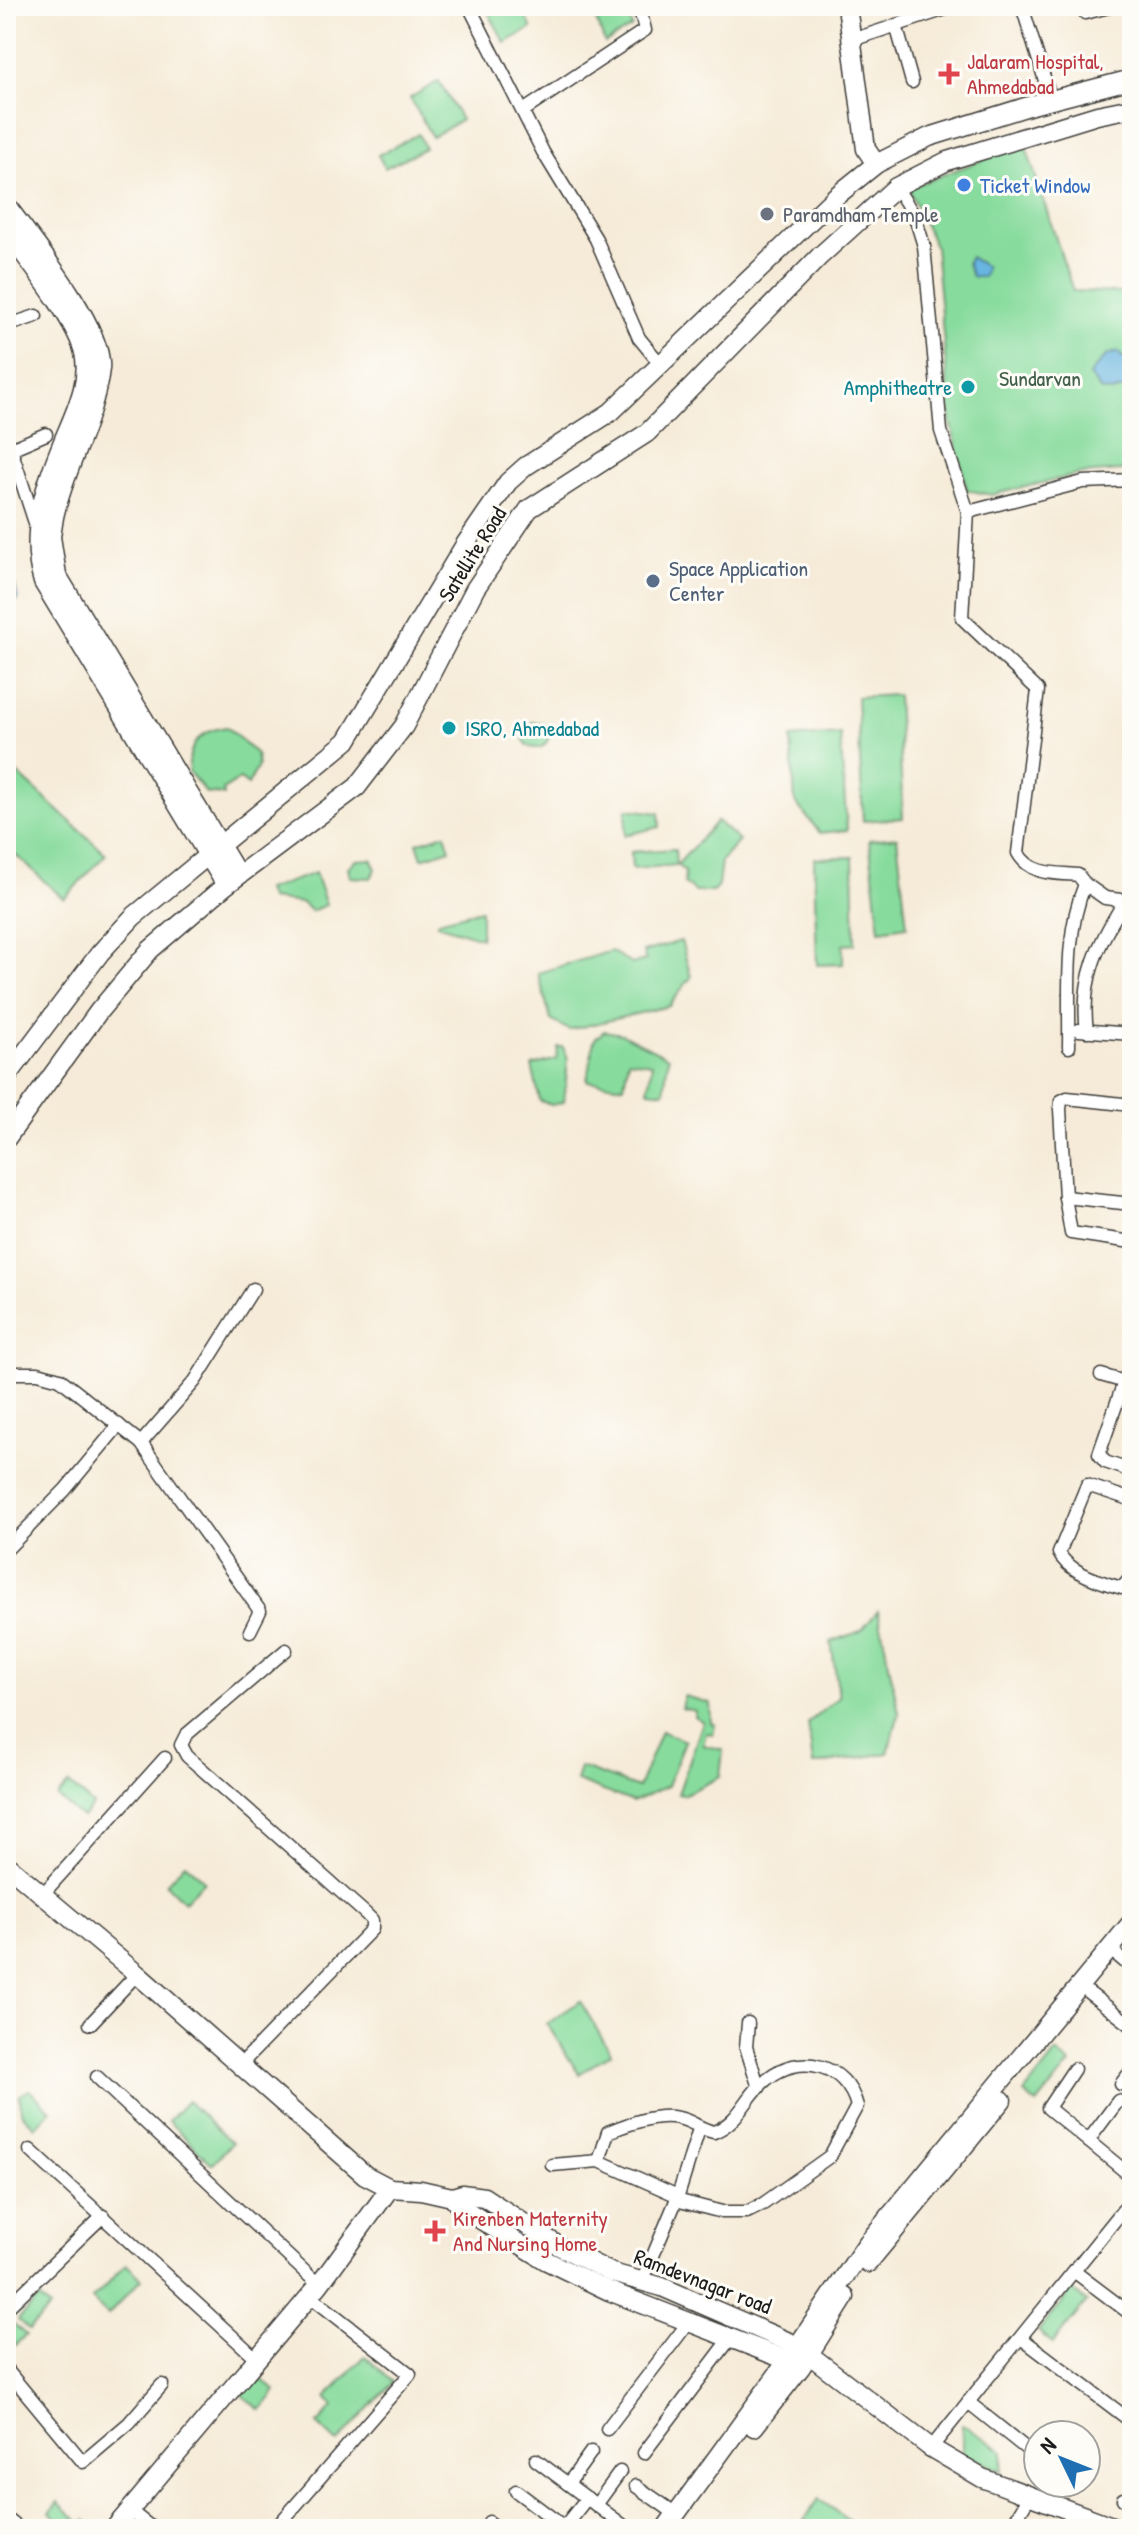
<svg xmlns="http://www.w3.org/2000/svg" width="1138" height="2535" font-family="'Patrick Hand',sans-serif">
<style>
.green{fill:#87db9d;stroke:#527c5c;stroke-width:2}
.water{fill:#67b5e1;stroke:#42687e;stroke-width:2}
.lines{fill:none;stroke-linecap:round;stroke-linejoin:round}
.street-casing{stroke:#3d3b38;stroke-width:15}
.secondary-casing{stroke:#3d3b38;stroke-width:21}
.street{stroke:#fff;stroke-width:12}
.secondary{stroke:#fff;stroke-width:18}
.health-dot{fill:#e0444e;stroke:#fdfcf7;stroke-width:3}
.shop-dot{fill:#3f7fe0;stroke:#fdfcf7;stroke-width:3}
.worship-dot{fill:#6b7280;stroke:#fdfcf7;stroke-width:3}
.culture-dot{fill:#0f9aa8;stroke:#fdfcf7;stroke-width:3}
.service-dot{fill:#5c6f8a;stroke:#fdfcf7;stroke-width:3}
.labels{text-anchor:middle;stroke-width:6;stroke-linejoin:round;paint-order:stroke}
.health-label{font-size:22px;fill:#be3a42;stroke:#fdfcf7;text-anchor:start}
.shop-label{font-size:22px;fill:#366cbe;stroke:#fdfcf7;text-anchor:start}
.worship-label{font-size:22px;fill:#5b616d;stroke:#fdfcf7;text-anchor:start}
.park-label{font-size:22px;fill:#415f49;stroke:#fdfcf7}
.culture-label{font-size:22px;fill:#0d838f;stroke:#fdfcf7;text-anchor:end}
.street-label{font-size:22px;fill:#1c1c1c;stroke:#fdfcf7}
.service-label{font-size:22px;fill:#4e5e75;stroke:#fdfcf7;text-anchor:start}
</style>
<rect width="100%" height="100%" fill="#fdfcf7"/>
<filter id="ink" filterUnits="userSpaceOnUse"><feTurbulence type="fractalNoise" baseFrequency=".0125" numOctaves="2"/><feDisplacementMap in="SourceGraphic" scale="16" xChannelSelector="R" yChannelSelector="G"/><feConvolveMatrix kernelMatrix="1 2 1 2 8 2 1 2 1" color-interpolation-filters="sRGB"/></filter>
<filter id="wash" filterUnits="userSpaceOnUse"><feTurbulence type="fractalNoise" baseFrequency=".006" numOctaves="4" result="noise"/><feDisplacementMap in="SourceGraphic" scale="32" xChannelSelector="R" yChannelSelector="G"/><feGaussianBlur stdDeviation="1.8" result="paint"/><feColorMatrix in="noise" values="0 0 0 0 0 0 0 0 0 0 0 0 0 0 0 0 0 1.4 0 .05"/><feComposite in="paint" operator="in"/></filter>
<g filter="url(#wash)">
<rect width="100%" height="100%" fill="#f6ebd8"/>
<g class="green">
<polygon points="494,6 520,6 532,28 505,43 487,10"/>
<polygon points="591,6 627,6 632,27 605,43"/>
<polygon points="439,81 461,120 432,137 410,98"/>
<polygon points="418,134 425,148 385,168 378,155"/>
<polygon points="1025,144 1073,291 1121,293 1132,305 1132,470 1081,474 991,495 967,490 951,422 935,247 908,188"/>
<polygon points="897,695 903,818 863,821 857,697"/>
<circle cx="536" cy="735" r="13"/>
<path d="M227,727l29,27 2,12 -10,19 -8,-6 -17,11 1,5 -18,-2 -17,-21c-2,-27 11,-42 38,-45z"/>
<polygon points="840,734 847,830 820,833 795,802 791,738"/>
<polygon points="17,773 106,854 64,899 6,846 6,785"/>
<polygon points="627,809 659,813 660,827 625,835"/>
<polygon points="717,821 739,841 721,861 718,886 713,892 695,892 684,883 685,872 677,865"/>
<polygon points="445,834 450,849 422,858 417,843"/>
<polygon points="897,837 907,926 880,930 869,840"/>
<polygon points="675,849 676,865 632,869 631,852"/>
<polygon points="853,857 855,944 843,945 843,964 817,965 814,858"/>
<polygon points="371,859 376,869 371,878 350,877 348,867 356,860"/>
<polygon points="315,873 326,905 311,911 302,903 269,899 266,890"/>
<polygon points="481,910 481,938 437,924 438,921"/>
<polygon points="681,941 691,977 669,1006 569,1030 551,1020 538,973 611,951 632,964 646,960 643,952"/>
<polygon points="604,1031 622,1034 668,1057 664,1092 648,1090 652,1063 628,1060 624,1086 587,1081 594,1040"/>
<polygon points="558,1047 563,1047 568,1059 564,1102 552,1105 540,1101 532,1066 557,1059"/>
<polygon points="878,1611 899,1713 888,1753 813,1765 808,1723 839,1697 831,1642 861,1631"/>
<polygon points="684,1696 710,1703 711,1723 715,1724 713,1734 706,1733 703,1745 723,1750 720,1777 683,1795 678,1794 703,1722 694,1716 695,1711 681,1708"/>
<polygon points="661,1731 685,1741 667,1786 633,1802 576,1781 580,1767 638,1788"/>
<polygon points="69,1784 93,1805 82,1818 57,1797"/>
<polygon points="185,1863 204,1881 184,1902 166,1884"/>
<polygon points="580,2001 611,2053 579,2074 547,2024"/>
<polygon points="1056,2053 1070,2064 1037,2104 1024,2093"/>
<polygon points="29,2090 51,2110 35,2127 21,2112 20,2095"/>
<polygon points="187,2101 232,2143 212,2164 168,2121"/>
<polygon points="126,2264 142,2279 108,2315 92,2300"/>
<polygon points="1072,2290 1087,2302 1053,2343 1038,2331"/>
<polygon points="39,2298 50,2308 29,2330 18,2320"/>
<polygon points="6,2317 26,2335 6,2353"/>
<polygon points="365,2356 393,2382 337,2443 317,2424 334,2406 326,2398"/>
<polygon points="257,2376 276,2391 261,2410 242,2395"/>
<polygon points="962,2424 1003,2451 1002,2471 962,2454"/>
<polygon points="819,2499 857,2527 855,2529 815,2529 804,2520"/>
<polygon points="58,2502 82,2524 86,2520 95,2527 69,2529 50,2512"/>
</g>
<g class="water">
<polygon points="970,257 986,267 983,277 972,277 967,263"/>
<polygon points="1118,352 1132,368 1131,386 1112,392 1100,390 1089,375 1107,355"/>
<polygon points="6,582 15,585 18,600 9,608"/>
</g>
</g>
<g filter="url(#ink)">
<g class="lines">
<g class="street-casing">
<g id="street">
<polyline points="469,6 543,152 596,239 639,338 662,366"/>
<polyline points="1022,6 1051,100"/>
<polyline points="1085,13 1113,6"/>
<polyline points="896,25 912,82"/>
<polyline points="861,37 955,6"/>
<polyline points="523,111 645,30 639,6"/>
<polyline points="896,187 915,217 924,246 941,431 968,512 1083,482 1132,480"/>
<polyline points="6,326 36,316"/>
<polyline points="11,449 36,526"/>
<polyline points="6,451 46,434"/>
<path d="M968,512l-6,106 76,72 -20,163c12,22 37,20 60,22l7,9c-21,51 -15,109 -16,163"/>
<polyline points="1085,884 1105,898 1129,901"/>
<polyline points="1079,1030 1132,1034"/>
<path d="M1087,1031c-7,-51 11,-88 38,-130"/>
<polyline points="1132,1105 1067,1098 1061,1101 1060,1109 1065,1197 1071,1233 1132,1242"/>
<polyline points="1065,1197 1132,1204"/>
<polyline points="6,1373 38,1373 60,1379 141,1443 195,1381 253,1289"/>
<polyline points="1101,1375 1132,1384"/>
<polyline points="1124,1382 1099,1454 1105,1462 1132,1471"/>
<polyline points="141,1443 260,1611 250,1631"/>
<path d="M1132,1500l-45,-15 -28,68c9,19 44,30 63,35l10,-12"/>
<polyline points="6,1550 65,1490 119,1425"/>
<polyline points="42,1895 165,1758"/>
<polyline points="1110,1949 1132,1968"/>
<polyline points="1089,1993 1132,2026"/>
<polyline points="748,2023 746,2047 759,2088"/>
<polyline points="90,2024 137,1974"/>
<polyline points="240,2065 372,1929 372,1920 366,1914 187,1756 181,1745 186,1735 286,1650"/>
<polyline points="1074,2069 1048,2108 1132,2177"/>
<polyline points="97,2077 319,2285"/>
<polyline points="1121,2084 1132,2070"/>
<polyline points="1088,2141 1118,2101"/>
<polyline points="30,2150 258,2360"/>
<polyline points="552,2165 599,2161"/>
<path d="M676,2200l46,12h25l16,-8 67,-48 27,-50c-11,-42 -57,-54 -90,-27 -21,16 -26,42 -53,53 -13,-2 -23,-12 -36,-14 -21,-5 -50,6 -70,14l-9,29 79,35"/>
<polyline points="1075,2272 1132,2315"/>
<polyline points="642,2282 678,2196 699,2129"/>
<polyline points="6,2309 103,2216"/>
<polyline points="1021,2338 1132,2422"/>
<polyline points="6,2369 83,2462 129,2423 162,2385"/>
<polyline points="968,2402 1038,2458"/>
<polyline points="607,2429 688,2323"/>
<polyline points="931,2448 1132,2199"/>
<polyline points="644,2453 730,2339"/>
<polyline points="536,2460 628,2529"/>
<polyline points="568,2484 591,2452"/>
<polyline points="636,2486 676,2514"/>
<polyline points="516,2491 564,2527"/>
<polyline points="1123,2499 1132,2502"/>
<polyline points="596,2505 620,2472"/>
<polyline points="130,2511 153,2529"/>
<polyline points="489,2522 498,2529"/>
<polyline points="275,2529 410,2374 310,2296"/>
<polyline points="567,2529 564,2527 587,2498"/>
<polyline points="1010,2529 1029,2497"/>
</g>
</g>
<g class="secondary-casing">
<g id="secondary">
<polyline points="847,6 866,149 876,164"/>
<path d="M6,205c25,34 99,124 94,164 -6,51 -35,98 -46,148l-3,20 6,38 181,300"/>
<path d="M6,230c22,30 67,86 77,119 10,31 -10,67 -21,95 -18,43 -33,92 -19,138l183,303"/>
<polyline points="6,1078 100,953 133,917 347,741 466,543 508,482 526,466 611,412 835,197 876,164 929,137 1032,105 1132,79"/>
<polyline points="6,1139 99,1011 150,950 226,885 357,787 404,726 475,589 529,509 647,433 820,256 896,187 947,161 1097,115 1132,108"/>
<polyline points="6,1864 137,1974 365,2175 390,2188 421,2190 452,2197 462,2194 484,2197 557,2245 612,2273 662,2287 798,2346 931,2448 982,2478 1120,2529"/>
<polyline points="452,2197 459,2206 547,2261 609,2291 797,2364"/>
<polyline points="868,2263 1002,2100"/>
<polyline points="754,2427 801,2367 845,2297"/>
<polyline points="6,2522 15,2529"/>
<polyline points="114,2529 319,2285 390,2188"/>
<polyline points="665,2529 788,2360 866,2245 1132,1922"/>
</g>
</g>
<use href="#street" class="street"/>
<use href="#secondary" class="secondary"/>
</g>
</g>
<g class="health-dot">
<path d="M945 62h8v8h8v8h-8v8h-8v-8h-8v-8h8z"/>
<path d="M431 2219h8v8h8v8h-8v8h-8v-8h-8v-8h8z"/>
</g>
<circle class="shop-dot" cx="964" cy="185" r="8"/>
<circle class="worship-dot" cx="767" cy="214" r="8"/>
<g class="culture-dot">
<circle cx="968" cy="387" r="8"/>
<circle cx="449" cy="728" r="8"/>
</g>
<circle class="service-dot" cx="653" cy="581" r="8"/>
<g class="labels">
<g class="health-label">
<text x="967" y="69">Jalaram Hospital,<tspan x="967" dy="25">Ahmedabad</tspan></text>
<text x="453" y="2226">Kirenben Maternity<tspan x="453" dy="25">And Nursing Home</tspan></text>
</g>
<g class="shop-label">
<text x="980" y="193">Ticket Window</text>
</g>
<g class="worship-label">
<text x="783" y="222">Paramdham Temple</text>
</g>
<g class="park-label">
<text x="1040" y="386">Sundarvan</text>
</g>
<g class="culture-label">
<text x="952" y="395">Amphitheatre</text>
<text x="465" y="736" text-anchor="start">ISRO, Ahmedabad</text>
</g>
<g class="street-label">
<text transform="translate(472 554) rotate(-58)" y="8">Satellite Road</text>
<text transform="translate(703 2281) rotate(21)" y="8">Ramdevnagar road</text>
</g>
<g class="service-label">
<text x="669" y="576">Space Application<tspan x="669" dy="25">Center</tspan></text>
</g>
</g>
<rect width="1138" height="2535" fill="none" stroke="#fdfcf7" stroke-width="32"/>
<g transform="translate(1062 2459) rotate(313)"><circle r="38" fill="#fdfcf7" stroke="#a3a29f" stroke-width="2"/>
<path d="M0-6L14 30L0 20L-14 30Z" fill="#1f6fb2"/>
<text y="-12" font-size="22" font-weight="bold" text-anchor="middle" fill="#1c1c1c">N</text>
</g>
</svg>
